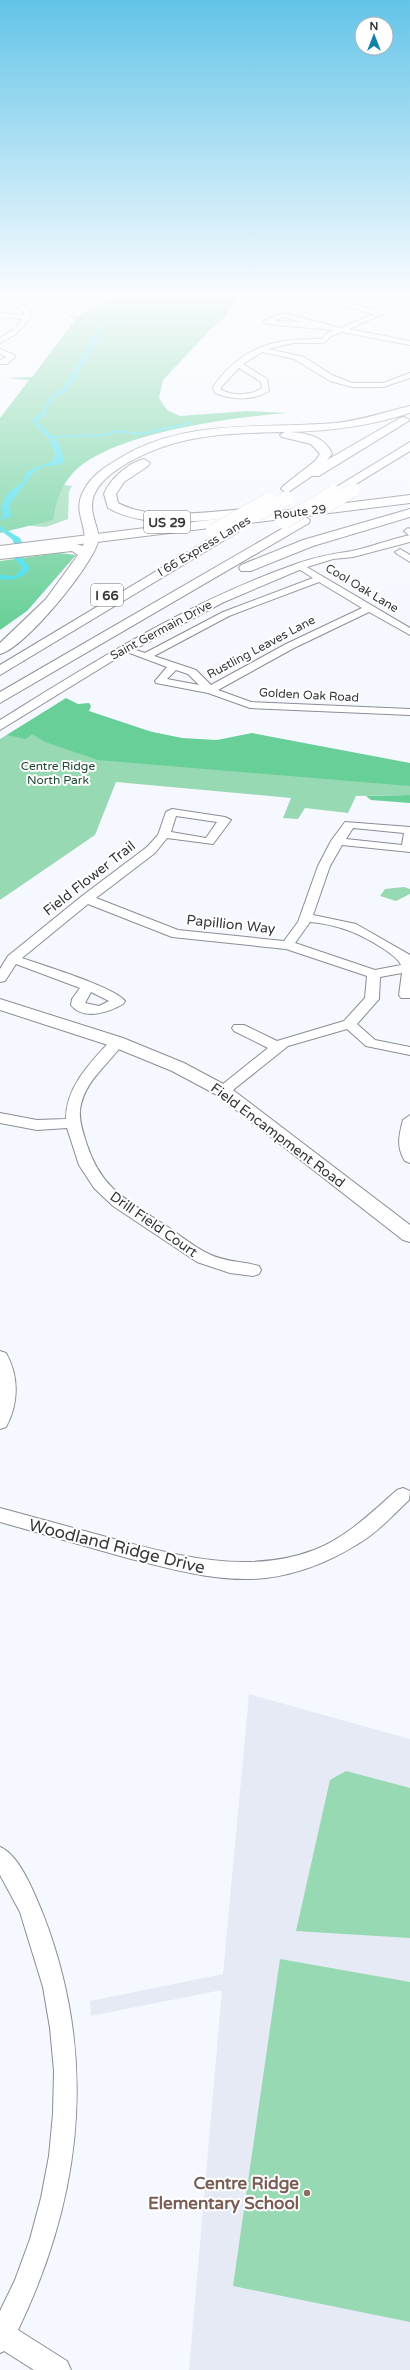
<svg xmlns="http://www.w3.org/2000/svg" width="410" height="2370" font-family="'Varela Round',sans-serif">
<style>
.built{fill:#e5eaf5}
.green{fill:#96d9b2}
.forest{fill:#67cf97}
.water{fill:#3ddce8}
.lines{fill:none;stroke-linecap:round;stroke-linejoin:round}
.stream{stroke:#3ddce8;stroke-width:2}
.minor-casing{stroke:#8a8d94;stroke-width:2}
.tertiary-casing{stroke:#8a8d94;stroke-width:2}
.primary-casing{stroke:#8a8d94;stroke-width:2}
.motorway-casing{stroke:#8a8d94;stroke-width:2}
.minor{fill:#fff;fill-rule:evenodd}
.tertiary{fill:#fff;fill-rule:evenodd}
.primary{fill:#fff;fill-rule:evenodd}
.motorway{fill:#fff;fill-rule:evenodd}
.motorway-bridge-casing{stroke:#8a8d94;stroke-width:14;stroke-linecap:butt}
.motorway-bridge{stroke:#fff;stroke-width:14}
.education-dot{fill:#8d6e63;stroke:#fff;stroke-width:1.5}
.labels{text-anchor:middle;stroke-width:4;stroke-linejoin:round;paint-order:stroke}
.far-street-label{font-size:12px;fill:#353639;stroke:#fff}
.far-park-label{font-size:12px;fill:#1d4831;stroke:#fff}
.shield{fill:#fff;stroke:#727274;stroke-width:1}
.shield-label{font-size:13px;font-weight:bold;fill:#353639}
.street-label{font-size:14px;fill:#353639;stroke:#fff}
.near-street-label{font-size:17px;fill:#353639;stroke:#fff}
.near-education-label{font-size:17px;font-weight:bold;fill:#785e54;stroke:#fff;text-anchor:end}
</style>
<rect width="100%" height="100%" fill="#f6f8ff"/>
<polygon class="built" points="249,1694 410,1739 410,2370 189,2370 222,1990 91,2016 90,2001 223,1974"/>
<g class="green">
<polygon points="58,484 72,486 69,492 68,519 46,527 18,525"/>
<polygon points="47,710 410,786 410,795 356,796 348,813 305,808 298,819 283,818 291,798 116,782 95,835 0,900 0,739"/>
<polygon points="404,887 410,889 410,894 396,901 380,896 385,889"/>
<polygon points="346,1771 410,1788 410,1938 296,1931 330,1780"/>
<polygon points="280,1959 410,1982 410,2322 233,2286"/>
</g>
<g class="forest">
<path d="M114,296h125l-16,23 -12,10 -48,51 -4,18 8,12 13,6 67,-5 41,2c-54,4 -178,20 -215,60 -13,14 -17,29 -20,47l-53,13v-115l29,-38 -24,-2 27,-1 43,-57 -7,-5 10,1z"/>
<polygon points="59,553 76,555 27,611 0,630 0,561"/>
<polygon points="66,698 78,704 89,703 91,706 89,711 152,732 182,738 217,740 252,733 410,763 410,786 98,760 45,742 32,734 26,739 7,735"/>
<polygon points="410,795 410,803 371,800 366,796"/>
</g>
<g class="water">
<polygon points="127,296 132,296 130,308 100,331 100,336 77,376 76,381 71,383 68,391 52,399 45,415 37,421 58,442 65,461 59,465 42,467 33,473 10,504 11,517 0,520 3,513 1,508 7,494 23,481 27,471 52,461 55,456 50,440 33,423 32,419 43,412 49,398 64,388 89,344 89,339 95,334 95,330 125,309 128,300"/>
<path d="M0,526l20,12 6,13 -3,8 7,9c-4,10 -20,13 -30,11v-4l15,1 7,-8 -8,-10 3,-8 -5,-11 -12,-9z"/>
</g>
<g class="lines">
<polyline class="stream" points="50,437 104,435 116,431 140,434 190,423"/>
<g class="minor-casing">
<g id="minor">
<polygon points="29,296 63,296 38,298 20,303 30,310 31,317 16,334 0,343 0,338 16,328 22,319 0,317 0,313 24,315 24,312 12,304 0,301 0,297 14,300"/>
<path d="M307,296h12l61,15 23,-15h7l-13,11 -48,22 61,12v4l-68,-13 -11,4 -7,7h-32l-24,6 36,8 28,18 20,8h31l27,-10v5l-27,9h-31l-22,-6 -36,-22 -32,-7 -19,12 24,15 2,12c-16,10 -37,9 -54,2l-2,-6c29,-41 62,-49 109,-48l4,-5 8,-4 -68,-6 -2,-1v-2l19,-8 58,15 33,-14zM283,317l19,5 -27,-1zM239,368l22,14 1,6c-12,8 -28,8 -41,2v-3z"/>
<polygon points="0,349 14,355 15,357 7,364 0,364 0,360 6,357 0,354"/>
<polygon points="408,528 410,529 410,536 404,531"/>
<polygon points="400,549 410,555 410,562 397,554 395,552"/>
<path d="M300,563l110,65v7l-41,-23 -75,36 -76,42 33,12 159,7v6l-160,-7 -42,-15 -52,-10 -1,-2 12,-14 -48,-18 5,-3 21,7 78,-41 90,-34 -16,-10v-4zM319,582l43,26 -76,36 -75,41 -15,-15 -42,-14 75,-40zM176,670l12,4 11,11 -32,-6z"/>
<path d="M172,809l53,8 6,3 -18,24 -46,-6 -12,15 -59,45 82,32 106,11 14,-19 20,-56 13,-25 14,-19 65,5v25l-68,-7 -12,21 -17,49 43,9 54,31v43h-9l-2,-3 3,-22 -22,4 -1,22 -22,25 18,16 35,7v8l-44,-9 -19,-17 -59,17 -60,48h-10l-2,-3 2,-3 50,-40 -34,-17 -2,-3 2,-3h10l33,16 67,-20 21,-23 2,-22 -81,-27 -114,-12 -84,-33 -66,54c19,7 93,29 103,43l-2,3c-13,8 -40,17 -52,1l1,-6 8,-11 -64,-24 -11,17 -5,1v-13l8,-13 74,-60 65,-49 11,-12 8,-23zM176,816l41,6 -11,16 -35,-6zM353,828l51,5 -2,12 -56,-6zM310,922c12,1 26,4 37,8 13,4 50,24 54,35l-26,5 -80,-27zM91,992l18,9 -10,5 -14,-3z"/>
<path d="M117,1038l7,4c-15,23 -40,38 -44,68 -1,11 3,22 6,32 15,48 42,59 82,85 13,9 26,20 41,27 15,8 33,7 50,12l2,4 -2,4 -6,2 -23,-3 -33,-11 -84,-56 -19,-18 -15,-23 -12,-37 -30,2 -37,-7v-10l37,7 29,-1c0,-33 25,-57 46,-80z"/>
<path d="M410,1115v48l-5,-2c-9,-14 -6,-26 -2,-41z"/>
<path d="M0,1351l6,2c13,23 13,50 0,74l-6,2z"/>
<path d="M403,1488l7,3 -1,9c-17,16 -33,34 -53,45 -27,17 -58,29 -90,33 -45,5 -91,-8 -135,-19 -44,-12 -87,-25 -131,-37v-14c38,10 76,21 114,31 65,17 134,36 200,11 33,-13 57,-37 83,-60z"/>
<path d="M0,1847c20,8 35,48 43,67 55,142 40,281 -25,416l49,31 4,9h-37l-30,-19 -4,2v-42l15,-31 15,-41 11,-41 8,-42 4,-42 1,-43 -4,-43 -7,-41 -23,-75 -20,-37z"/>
</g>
</g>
<g class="tertiary-casing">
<g id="tertiary">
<path d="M410,535v7l-57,15 -20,2 -29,9 -80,34 -110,58 -114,70v-10c95,-59 190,-119 296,-156 19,-7 36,-10 56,-13 19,-4 39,-12 58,-16z"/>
<polygon points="0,999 123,1038 184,1063 229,1087 410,1225 410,1242 403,1240 217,1095 172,1071 111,1046 0,1010"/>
</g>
</g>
<g class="primary-casing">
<polygon id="primary" points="410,495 410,503 0,554 0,546"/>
</g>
<g class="motorway-casing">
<g id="motorway">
<path d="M410,406v7c-40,13 -79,18 -121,19 17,1 36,4 43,22l-5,6 73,-42 4,-1 6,3 -91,56h-7l-25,17 -6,-4 2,-3 32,-25 5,-7 -9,-10 -29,-7 -2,-2 5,-3c-58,1 -110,2 -161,33 -12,8 -24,16 -30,30 -7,19 7,33 4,47 -7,25 -73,106 -98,112v-11l46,-44 32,-44 -6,-4 -72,8v-8l72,-8 11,3c7,-19 -12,-33 1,-56 8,-15 22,-24 36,-32 65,-40 143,-29 216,-35 26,-3 49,-11 74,-17z"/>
<polygon points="410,442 410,451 338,495 330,495 328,492"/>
<path d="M144,459l6,4 -2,3 -24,16 -8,12 2,9c33,18 89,9 126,6l6,4 -6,4c-43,3 -97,13 -136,-9l-4,-14c6,-15 24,-31 40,-35z"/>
<polygon points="410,509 410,517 313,546 251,571 241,571 239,568 241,565 303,540"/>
<polygon points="304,516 310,520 309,523 0,703 0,692"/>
<polygon points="233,525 239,529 238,532 0,675 0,665"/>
</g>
</g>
<use href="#minor" class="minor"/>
<use href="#tertiary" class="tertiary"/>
<use href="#primary" class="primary"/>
<use href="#motorway" class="motorway"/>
<g class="motorway-bridge-casing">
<g id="motorway-bridge">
<polyline points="323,508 353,490"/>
<polyline points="256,515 287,498"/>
<polyline points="284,522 334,492"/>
<polyline points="213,531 268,500"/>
</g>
</g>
<use href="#motorway-bridge" class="motorway-bridge"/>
</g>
<linearGradient id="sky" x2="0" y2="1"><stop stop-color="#63c4e8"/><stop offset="0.47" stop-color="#fbfcff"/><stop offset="1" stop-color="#fbfcff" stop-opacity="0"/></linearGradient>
<rect width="410" height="628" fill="url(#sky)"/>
<circle class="education-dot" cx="307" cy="2193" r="4"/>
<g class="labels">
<g class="far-street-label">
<text transform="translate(300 512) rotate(-7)" y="4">Route 29</text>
<text transform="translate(204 546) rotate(-31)" y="4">I 66 Express Lanes</text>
<text transform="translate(362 588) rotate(31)" y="4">Cool Oak Lane</text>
<text transform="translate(161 630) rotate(-28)" y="4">Saint Germain Drive</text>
<text transform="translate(261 647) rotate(-28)" y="4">Rustling Leaves Lane</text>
<text transform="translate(309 695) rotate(3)" y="4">Golden Oak Road</text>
</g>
<g class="far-park-label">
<text x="58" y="770">Centre Ridge<tspan x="58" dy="14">North Park</tspan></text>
</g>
<g class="shield">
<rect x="144" y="511" width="46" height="22" rx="3"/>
<rect x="91" y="584" width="32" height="22" rx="3"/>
</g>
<g class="shield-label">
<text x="167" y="527">US 29</text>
<text x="107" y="600">I 66</text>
</g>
<g class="street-label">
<text transform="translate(89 878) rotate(-38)" y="5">Field Flower Trail</text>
<text transform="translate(231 924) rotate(6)" y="5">Papillion Way</text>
<text transform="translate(278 1135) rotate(37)" y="5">Field Encampment Road</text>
<text transform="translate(154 1224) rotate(35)" y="5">Drill Field Court</text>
</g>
<g class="near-street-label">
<text transform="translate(117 1546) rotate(14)" y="6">Woodland Ridge Drive</text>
</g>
<g class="near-education-label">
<text x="299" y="2189">Centre Ridge<tspan x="299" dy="20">Elementary School</tspan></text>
</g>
</g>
<g transform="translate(374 36)"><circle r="19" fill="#ffffff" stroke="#aeafb0"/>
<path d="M0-3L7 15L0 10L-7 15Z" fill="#1280a8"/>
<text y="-6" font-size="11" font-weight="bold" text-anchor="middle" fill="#353639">N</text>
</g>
</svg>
